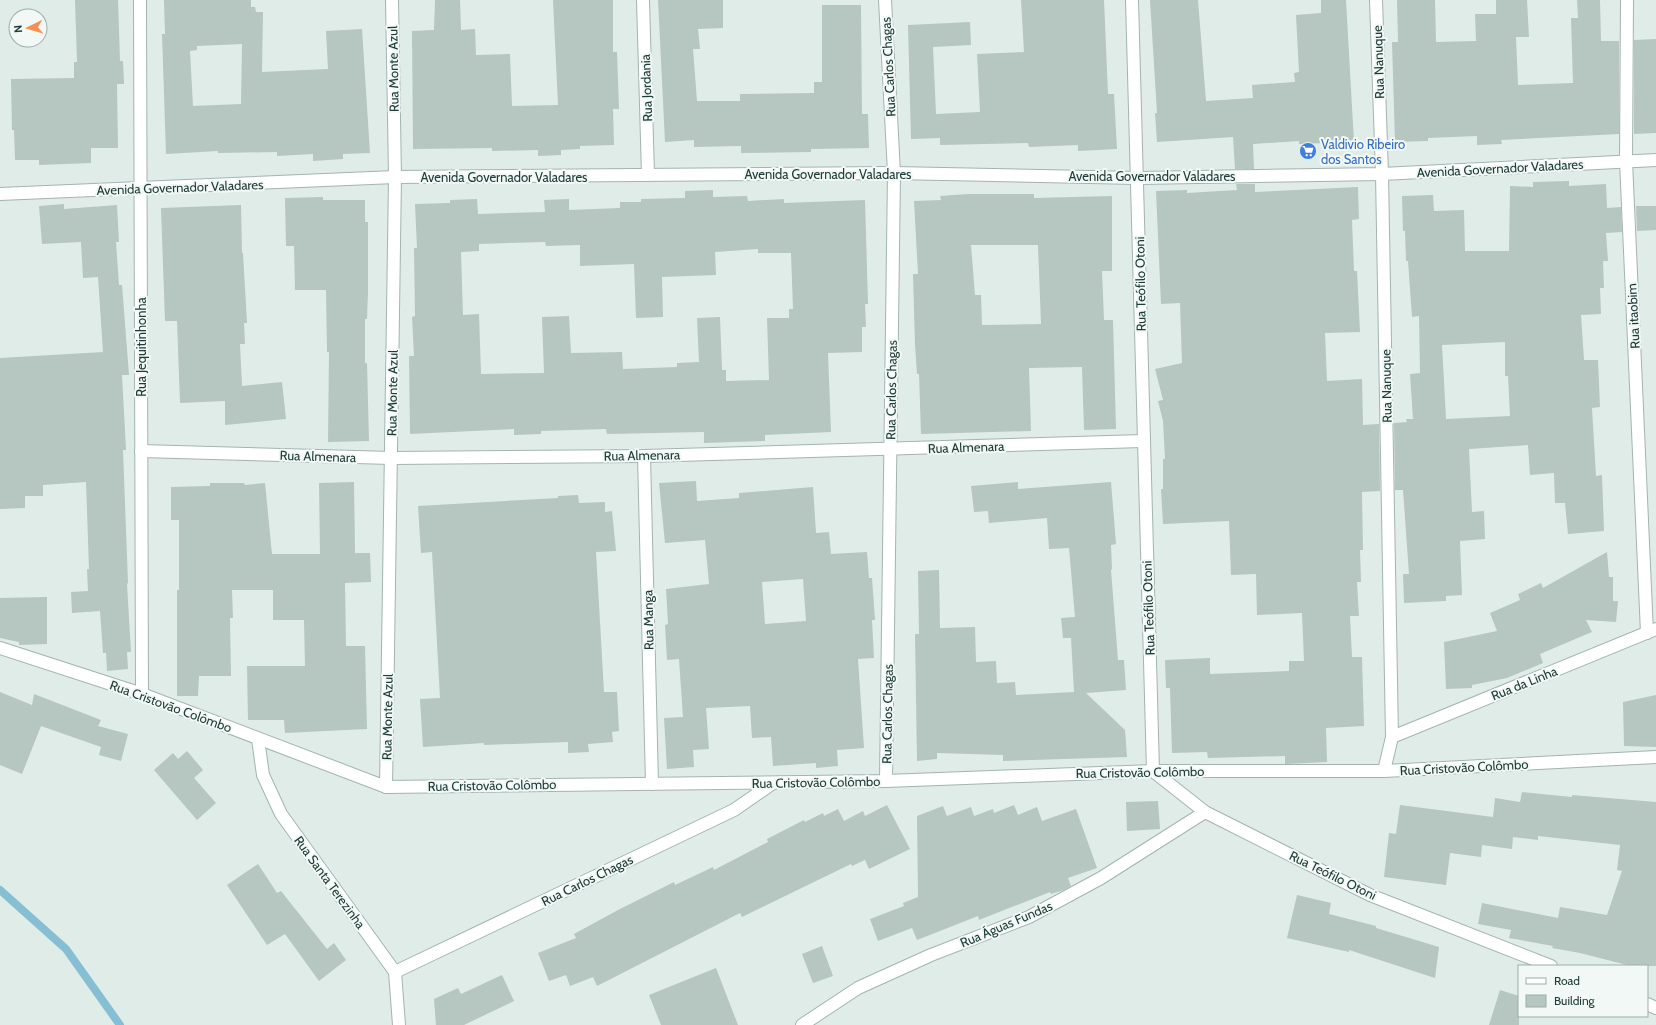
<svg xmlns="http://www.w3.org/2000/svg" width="1656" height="1025" font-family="Cabin,sans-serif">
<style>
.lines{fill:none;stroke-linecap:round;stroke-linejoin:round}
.stream{stroke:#86bed3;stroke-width:8}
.building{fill:#b6c6c1;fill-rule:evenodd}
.minor-casing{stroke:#a3b4b0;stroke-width:14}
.minor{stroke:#fff;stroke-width:12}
.labels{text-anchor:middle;stroke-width:4;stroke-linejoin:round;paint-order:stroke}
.street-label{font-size:13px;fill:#203c38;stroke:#f1f8f5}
.shop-label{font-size:13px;fill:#366cbe;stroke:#f1f8f5;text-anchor:start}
</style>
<rect width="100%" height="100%" fill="#e0ece8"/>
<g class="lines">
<polyline class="stream" points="0,890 66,949 120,1025"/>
</g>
<g class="building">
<polygon points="75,0 118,0 120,61 123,61 124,84 117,84 118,148 91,148 91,163 39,165 39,160 15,160 14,130 12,130 11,79 74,78 74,62 77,62"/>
<path d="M164,0h87v7h4l1,5h7l-1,60 66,-3 -2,-38 36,-2 8,124 -27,1v5l-30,2v-7l-36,2v-4l-59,1v-2l-52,3 -4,-120h3zM242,44l-1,60 -48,2 -3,-55 7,-1v-4z"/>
<polygon points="435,0 460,0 461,30 475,29 476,55 510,54 512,106 558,105 553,0 613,0 613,52 617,52 619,109 613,109 614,145 580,146 580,149 561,150 561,155 538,156 538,150 492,151 492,148 413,149 412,31 434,30"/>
<polygon points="658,0 723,0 723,28 698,29 700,49 693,49 697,101 740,101 740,94 814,93 814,82 822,82 822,5 861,5 862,114 868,114 869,148 811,149 811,152 741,153 741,146 694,147 694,140 665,142"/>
<polygon points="1021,0 1104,0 1108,94 1114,94 1117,149 1078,151 1078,145 1029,147 1028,143 940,145 940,138 911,139 908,25 970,22 971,45 933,47 936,114 980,112 977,54 1024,52"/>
<polygon points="1150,0 1198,0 1206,101 1253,98 1252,85 1295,82 1294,73 1299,72 1296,15 1321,13 1321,0 1346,0 1354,142 1299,144 1299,141 1253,144 1254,169 1235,169 1233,137 1157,142 1155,113 1157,113"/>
<polygon points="1397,0 1435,0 1436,42 1476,41 1475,14 1496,14 1496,0 1527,0 1529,37 1516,37 1518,85 1573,83 1571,18 1578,18 1577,0 1600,0 1601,41 1619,41 1619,134 1501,140 1502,144 1477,145 1477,136 1428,138 1428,141 1395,142 1392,42 1398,42"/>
<polygon points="1656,39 1656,133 1634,134 1634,40"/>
<path d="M1569,181v5l37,-2 1,24 14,-1 1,25 -16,1 2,28h-5l1,27h-4l1,26 -20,1 3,45h14l2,47 -8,1 4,68 6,-1 2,56 -36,3 -3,-31h-10l-1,-30 -24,2 -2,-30 -59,4 3,63 12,-1 1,28 -25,2 2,54 -16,1v5l-42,2 -1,-29h6l-6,-84h-8l-1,-67 13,-1 -1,-3h7l-3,-45 10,-1 -1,-57 -7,1 -4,-56h-2l-1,-30h-2l-1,-35 31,-1 1,16 30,-1 1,41h44l1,-65 23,1v-5zM1505,342v34h3l2,40 -64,3 -4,-74z"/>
<polygon points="1236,184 1255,184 1255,192 1358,187 1359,219 1352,220 1354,271 1357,271 1360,332 1325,333 1327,381 1362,379 1363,425 1379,424 1380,491 1362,492 1363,550 1360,550 1361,582 1357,582 1359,616 1350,616 1352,657 1362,657 1364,726 1326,728 1327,762 1285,764 1285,756 1208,758 1207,752 1172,753 1170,688 1166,688 1165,660 1210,658 1210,674 1289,671 1289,661 1304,661 1302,613 1257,615 1256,574 1231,575 1229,521 1163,524 1161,489 1163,489 1163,459 1165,459 1163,421 1158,401 1163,400 1155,369 1182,363 1180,303 1161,304 1156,191 1187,190 1187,193 1237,190"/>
<path d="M713,190v7l34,-1 1,5 36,-2v4l81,-3 3,104h-3l1,23h-4v25l-34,1 3,79 -66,3v6l-61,2v-11l-97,2 -1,-5 -65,2v3l-27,1v-6l-104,5 -1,-78h5l-2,-39 3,-1 -1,-68h3l-2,-44 35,-1v-3l27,-1 1,15 67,-2 -1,-12 25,-1v11l51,-2v-6h21v-3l44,-1v-7zM545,242l1,4 34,-1v21l54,-2 2,54 27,-1 -1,-40 54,-2 -1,-23 43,-3v4h33l2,56h-4v9h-22l2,62 -43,1v-11h-4l-2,-53 -23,1 2,44 -22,1v4l-54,2 -1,-17 -51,1 -2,-37 -27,1 2,56 -63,1 -2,-60 -16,1 -2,-63 18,-1v-7z"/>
<path d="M969,194h65v4l78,-2v75h-10l2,49h9l3,109 -32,1 -2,-63 -53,1 2,63 -110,3 -2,-60h-2l-2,-29 -2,-71h5l-4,-73 27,-1 -1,-4zM971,245h67l3,79 -59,1 -1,-30h-6z"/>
<polygon points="323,197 323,200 365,200 365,222 368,222 368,292 367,319 365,319 365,363 367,363 369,441 328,442 329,352 327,352 326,290 295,290 294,246 286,246 285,198"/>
<polygon points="64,204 64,209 117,205 119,242 116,242 119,285 122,285 129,375 122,375 126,450 123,450 128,583 127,584 131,652 127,652 128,669 107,671 106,653 103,653 100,611 72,613 71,592 88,591 87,569 89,569 86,482 43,485 43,496 25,496 25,508 0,509 0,358 103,352 98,277 83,278 81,242 42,244 39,206"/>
<polygon points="241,205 242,253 243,253 247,323 244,323 245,344 240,344 242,386 282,382 286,419 225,425 225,401 180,403 177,321 165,321 161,208"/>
<polygon points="1636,206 1656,206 1656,230 1637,231"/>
<path d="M696,481l1,20 42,-3v-5l74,-6 3,46 13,-1 2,22 36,-2 2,26h3l3,42h-3l2,38 -16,1 6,89 -27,2 1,16 -22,2v-5l-43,3 -2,-29 -19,1 -2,-32 -44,2 3,41 -16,1 1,17 -27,2 -3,-51 19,-1 -4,-58 -12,1 -2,-35 3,-1 -2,-35 43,-5 -4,-44 -40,3 -6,-60zM803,579l3,42 -41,3 -3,-42z"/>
<polygon points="354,482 355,553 370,553 371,582 345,583 346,646 365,646 367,729 285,733 284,720 248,720 247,666 305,666 304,620 273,620 273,590 232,590 233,618 230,618 231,676 199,676 198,696 177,696 177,590 179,590 179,520 171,520 171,487 210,486 210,483 244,483 245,485 265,483 272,554 320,554 319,483"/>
<polygon points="1018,482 1018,489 1111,482 1116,544 1111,545 1112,569 1111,570 1118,660 1124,660 1126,690 1086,693 1125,730 1127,757 1003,761 1003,755 937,753 937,759 917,761 915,634 919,634 918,571 939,570 940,628 975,627 976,662 996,661 997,683 1015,682 1016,695 1074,692 1071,638 1063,638 1061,618 1075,617 1069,548 1049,549 1047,518 989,523 988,511 974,512 971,486"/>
<polygon points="578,495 579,503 605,502 605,512 612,511 616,551 596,552 604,692 617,692 619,731 612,732 613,742 588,744 589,752 568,753 568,742 484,745 484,743 423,747 420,699 440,698 432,552 421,553 418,506 558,498 558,496"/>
<polygon points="1607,552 1609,577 1613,577 1613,601 1618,601 1616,622 1586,620 1592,632 1540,654 1543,663 1507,678 1472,685 1472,688 1446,689 1444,642 1497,631 1490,613 1520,600 1518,594 1541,583 1543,588"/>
<polygon points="47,597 47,644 19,645 19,642 0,638 0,598"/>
<polygon points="0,692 32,705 34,694 101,720 98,726 128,734 121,761 99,755 101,747 41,726 22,774 0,765"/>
<polygon points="1656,695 1656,747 1624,746 1623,702"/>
<polygon points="187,751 203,770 194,778 216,803 197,820 154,770 173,753 178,759"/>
<polygon points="1522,792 1572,797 1572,795 1656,802 1656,966 1631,966 1580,953 1552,948 1553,946 1509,938 1511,930 1478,924 1482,903 1558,918 1560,907 1607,915 1622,871 1617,870 1620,845 1538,836 1538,840 1513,837 1512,849 1482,845 1481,857 1450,853 1446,885 1384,877 1389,833 1396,834 1400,805 1493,817 1495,798 1520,802"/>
<polygon points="1158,801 1160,829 1127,831 1126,802"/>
<polygon points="887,805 910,849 869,869 865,860 852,866 851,864 742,917 740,913 597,986 593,977 570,986 566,975 549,981 538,953 576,938 574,934 618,910 674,882 675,885 713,867 714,870 768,842 767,839 804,820 805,822 823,813 824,816 838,809 844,821 863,811 865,816"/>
<polygon points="1014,805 1018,815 1037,807 1042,821 1076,809 1097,868 1068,878 1071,886 1064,890 1051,894 1050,892 979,920 978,916 917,940 912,928 878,941 870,919 904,906 903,903 918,897 917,816 943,806 947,816 971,807 974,816 993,809 994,813"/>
<polygon points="258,864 277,893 281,891 327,949 334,943 346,960 319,981 285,934 267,945 227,885"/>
<polygon points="1297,895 1331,903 1329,914 1376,926 1376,928 1439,947 1435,978 1349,950 1349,952 1287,938"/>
<polygon points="822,946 833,976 813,983 802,954"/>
<polygon points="716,968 738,1025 661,1025 649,995"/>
<polygon points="502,975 514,1001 464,1025 436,1025 434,999 458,988 461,994"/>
<polygon points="1500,990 1519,996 1519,1025 1489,1025"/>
</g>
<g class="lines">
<g class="minor-casing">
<g id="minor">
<polyline points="140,0 142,694"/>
<polyline points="643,0 648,175"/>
<polyline points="885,0 894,173 886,781"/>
<polyline points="1132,0 1153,771 1205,812 1370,895 1551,966"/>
<polyline points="1376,0 1382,174 1392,737 1384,771"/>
<polyline points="1627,0 1626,161 1647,633"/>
<polyline points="0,194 395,177 894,173 1138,178 1382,174 1656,160"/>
<polyline points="141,451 392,458 644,456 1143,441"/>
<polyline points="644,456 652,784"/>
<polyline points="0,648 142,694 386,787 886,781 1153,771 1384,771 1656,757"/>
<polyline points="1392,737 1656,629"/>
<polyline points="258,739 263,775 281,814 395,972 399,1025"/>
<polyline points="386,787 395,177 392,0"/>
<polyline points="395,972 734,810 773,783"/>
<polyline points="1647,1004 1656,1008"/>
<polyline points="802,1025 858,988 931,955 1029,917 1101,878 1205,812"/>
</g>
</g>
<use href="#minor" class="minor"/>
</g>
<defs>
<g id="supermarket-disc" transform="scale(0.9)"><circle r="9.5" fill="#3f7fe0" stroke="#f1f8f5"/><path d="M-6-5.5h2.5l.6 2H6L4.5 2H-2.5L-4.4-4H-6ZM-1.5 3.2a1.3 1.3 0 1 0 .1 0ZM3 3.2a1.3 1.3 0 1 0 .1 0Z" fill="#fff"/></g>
</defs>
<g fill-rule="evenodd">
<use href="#supermarket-disc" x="1308" y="151"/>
</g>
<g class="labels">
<g class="street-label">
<text transform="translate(1378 62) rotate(-92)" y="5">Rua Nanuque</text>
<text transform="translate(888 67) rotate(-93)" y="5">Rua Carlos Chagas</text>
<text transform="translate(393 69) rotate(-91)" y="5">Rua Monte Azul</text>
<text transform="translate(646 88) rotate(-92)" y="5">Rua Jordania</text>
<text transform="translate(1500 168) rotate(-3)" y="5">Avenida Governador Valadares</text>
<text x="828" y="179">Avenida Governador Valadares</text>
<text x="1152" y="181">Avenida Governador Valadares</text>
<text x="504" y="182">Avenida Governador Valadares</text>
<text transform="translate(180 187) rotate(-2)" y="5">Avenida Governador Valadares</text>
<text transform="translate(1140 284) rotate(-91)" y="5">Rua Teófilo Otoni</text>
<text transform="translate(1633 316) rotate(-93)" y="5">Rua itaobim</text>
<text transform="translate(141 347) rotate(-90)" y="5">Rua Jequitinhonha</text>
<text transform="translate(1386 386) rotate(-91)" y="5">Rua Nanuque</text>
<text transform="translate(891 390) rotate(-89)" y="5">Rua Carlos Chagas</text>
<text transform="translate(392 393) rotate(-89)" y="5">Rua Monte Azul</text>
<text transform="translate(966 447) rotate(-2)" y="5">Rua Almenara</text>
<text transform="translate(642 455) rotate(-1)" y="5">Rua Almenara</text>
<text transform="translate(318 456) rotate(2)" y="5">Rua Almenara</text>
<text transform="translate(1148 608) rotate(-92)" y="5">Rua Teófilo Otoni</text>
<text transform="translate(648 620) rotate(-91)" y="5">Rua Manga</text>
<text transform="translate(1524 683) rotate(-22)" y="5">Rua da Linha</text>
<text transform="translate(171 706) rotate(20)" y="5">Rua Cristovão Colômbo</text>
<text transform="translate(887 714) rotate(-89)" y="5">Rua Carlos Chagas</text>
<text transform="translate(387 717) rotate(-89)" y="5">Rua Monte Azul</text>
<text transform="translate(1464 767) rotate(-3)" y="5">Rua Cristovão Colômbo</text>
<text transform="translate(1140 772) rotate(-1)" y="5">Rua Cristovão Colômbo</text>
<text transform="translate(816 782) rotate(-1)" y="5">Rua Cristovão Colômbo</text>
<text transform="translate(492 785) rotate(-1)" y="5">Rua Cristovão Colômbo</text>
<text transform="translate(1333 875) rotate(26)" y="5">Rua Teófilo Otoni</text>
<text transform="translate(587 880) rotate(-26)" y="5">Rua Carlos Chagas</text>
<text transform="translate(330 882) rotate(54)" y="5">Rua Santa Terezinha</text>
<text transform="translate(1006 924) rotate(-23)" y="5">Rua Águas Fundas</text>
</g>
<g class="shop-label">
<text x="1321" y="149">Valdivio Ribeiro<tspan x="1321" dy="15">dos Santos</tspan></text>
</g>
</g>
<rect x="1518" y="965" width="130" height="52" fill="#f1f8f5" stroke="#9dada9"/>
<rect x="1526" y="978" width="20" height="6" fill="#ffffff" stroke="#9dada9"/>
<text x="1554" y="985" font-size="12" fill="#203c38">Road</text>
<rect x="1526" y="995" width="20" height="12" fill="#b6c6c1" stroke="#9dada9"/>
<text x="1554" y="1005" font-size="12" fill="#203c38">Building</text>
<g transform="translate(28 28) rotate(265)"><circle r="19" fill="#f1f8f5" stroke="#9dada9"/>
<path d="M0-3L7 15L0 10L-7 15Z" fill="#f68e54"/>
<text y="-6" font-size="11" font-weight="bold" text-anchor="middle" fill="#203c38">N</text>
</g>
</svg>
